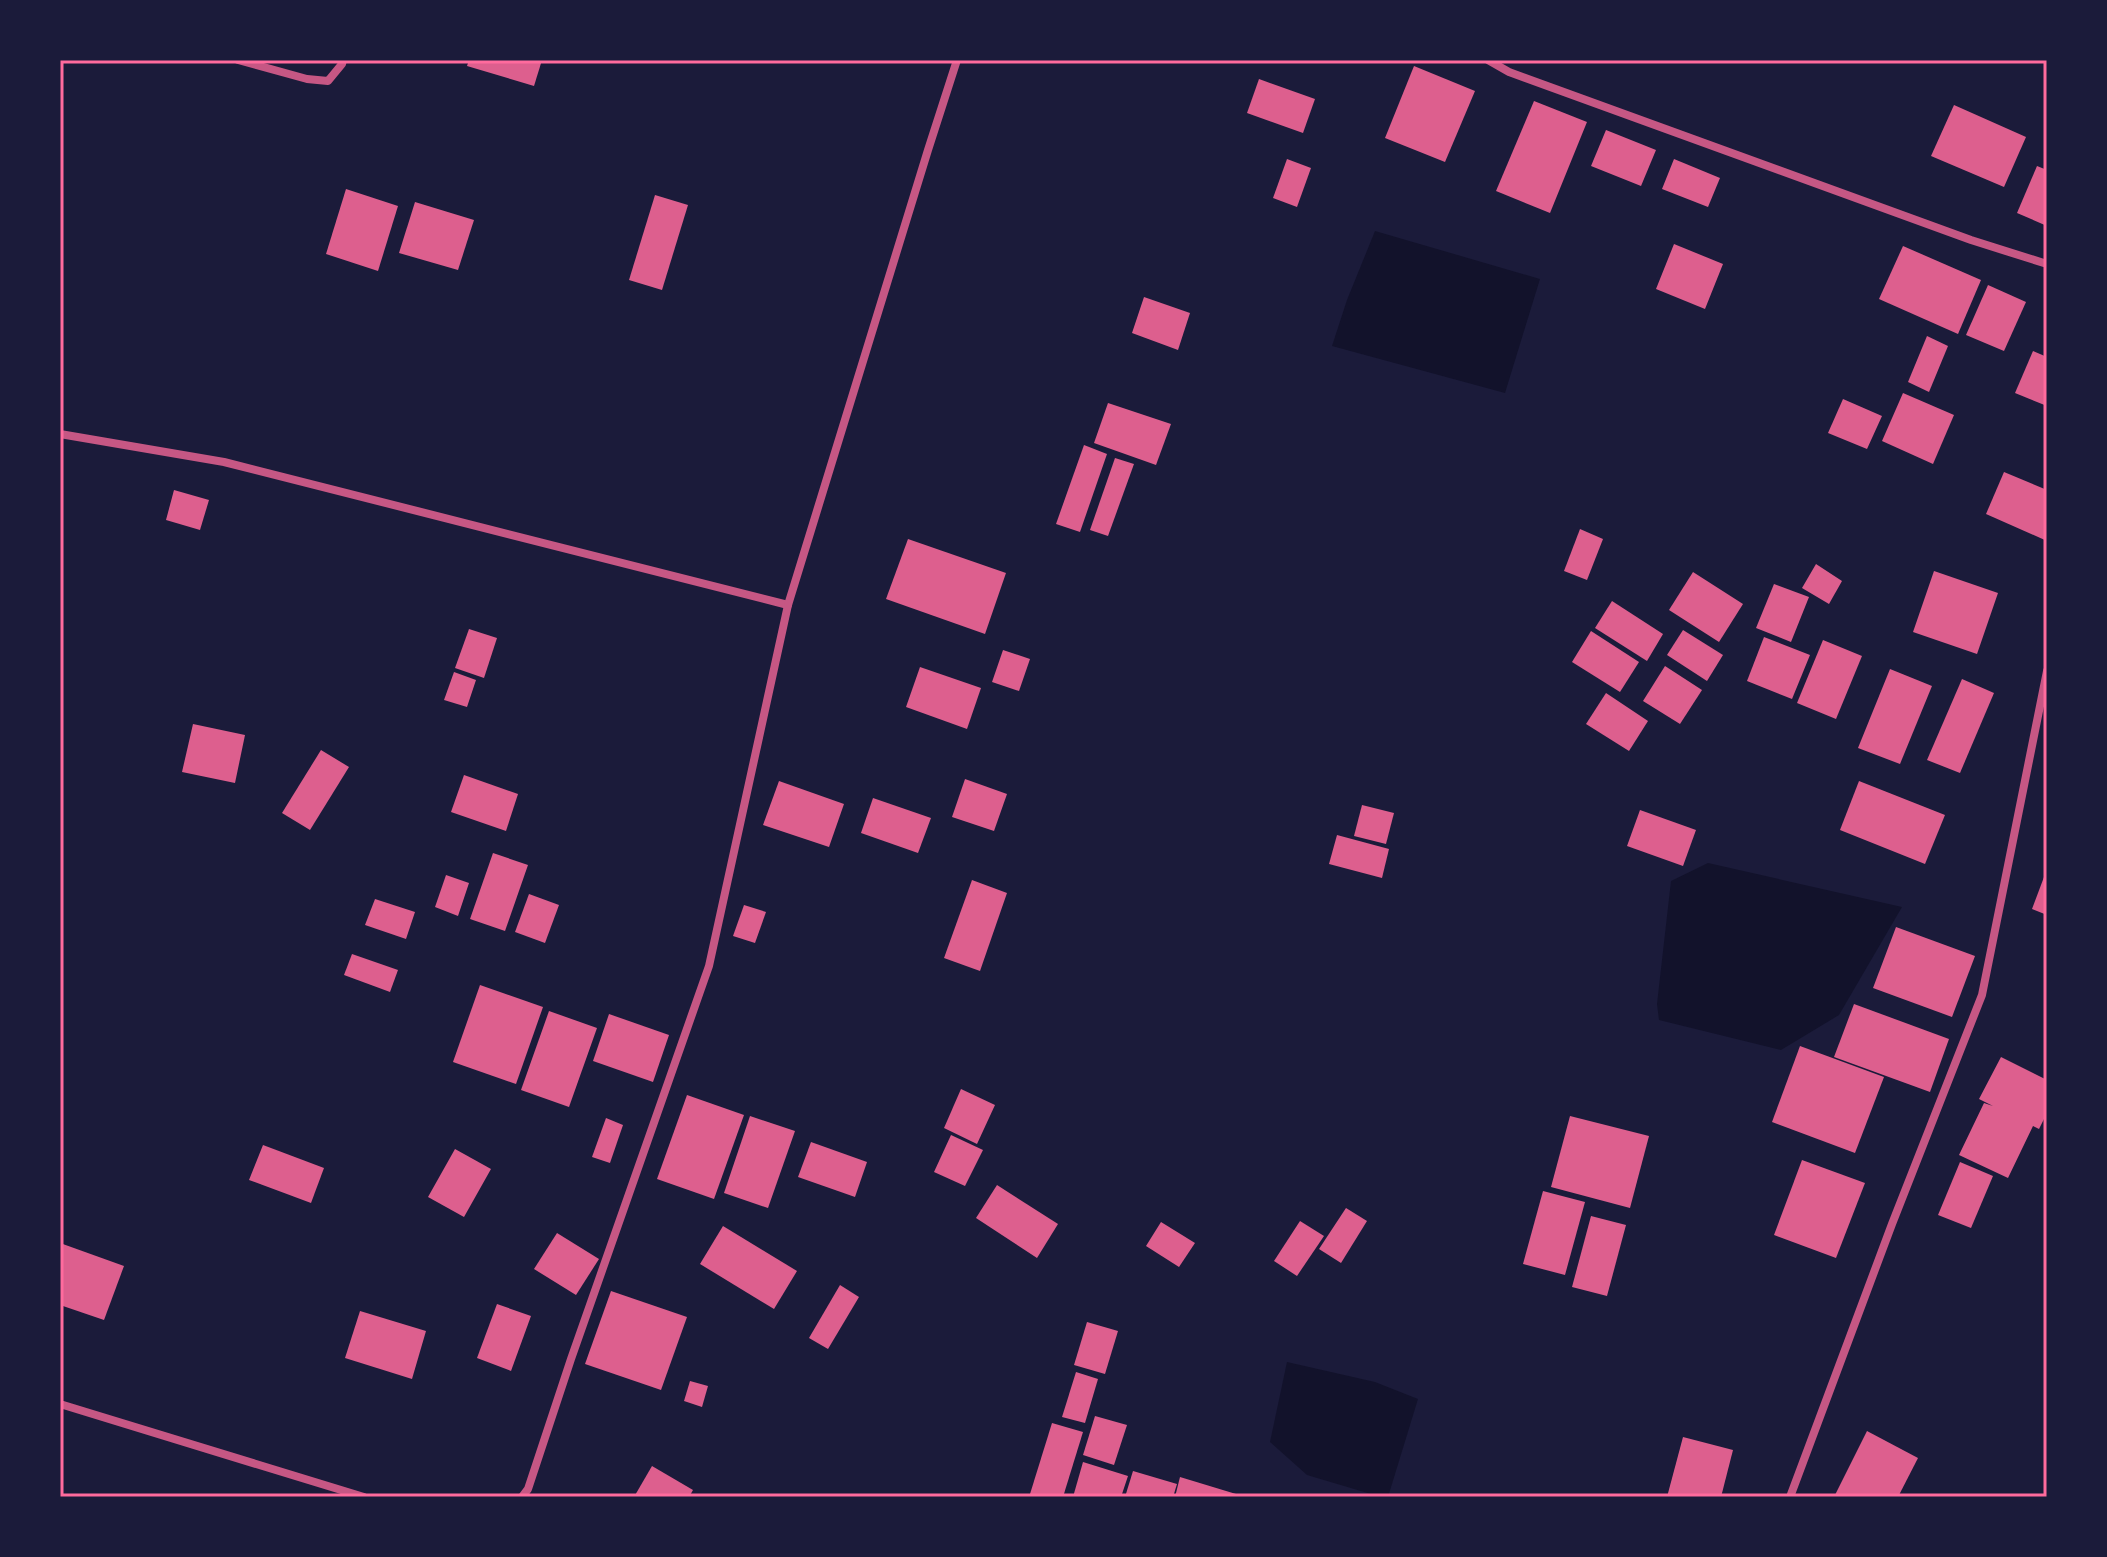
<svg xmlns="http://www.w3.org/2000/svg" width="2107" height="1557" font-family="Raleway,sans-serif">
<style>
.water{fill:#12122b}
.building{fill:#dd5f8e}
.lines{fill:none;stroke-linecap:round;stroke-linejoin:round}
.minor{stroke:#c65784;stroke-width:8}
.neatline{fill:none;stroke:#ff6b9d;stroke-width:3}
</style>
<rect width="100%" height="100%" fill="#1b1b3a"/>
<g class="water">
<polygon points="1375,231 1540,279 1505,393 1332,346 1347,300"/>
<polygon points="1708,863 1902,907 1839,1015 1781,1050 1659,1020 1657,1004 1671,881"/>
<polygon points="1287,1362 1375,1382 1418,1399 1388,1497 1381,1497 1307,1475 1270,1442"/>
</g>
<g class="building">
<polygon points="469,60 542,60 534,86 467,66"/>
<polygon points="1414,66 1475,91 1445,162 1385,138"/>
<polygon points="1259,79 1315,99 1303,133 1247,113"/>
<polygon points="1534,101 1587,122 1550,213 1496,191"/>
<polygon points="1954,105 2026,137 2004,187 1931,156"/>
<polygon points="1606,130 1656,150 1641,186 1591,166"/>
<polygon points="1287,159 1311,168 1297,207 1273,198"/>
<polygon points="1674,159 1720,178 1708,207 1662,189"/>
<polygon points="2037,166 2047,170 2047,226 2017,213"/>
<polygon points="346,189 398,206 378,271 326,254"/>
<polygon points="655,195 688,205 662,290 629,280"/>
<polygon points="415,202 474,220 458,270 399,253"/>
<polygon points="1674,244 1723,264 1705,309 1656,289"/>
<polygon points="1903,246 1981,280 1958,334 1879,299"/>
<polygon points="1988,285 2026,302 2004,351 1966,335"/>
<polygon points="1144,297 1190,313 1178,350 1132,333"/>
<polygon points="1927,336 1948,346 1929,392 1908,382"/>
<polygon points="2033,351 2047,357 2047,406 2015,393"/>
<polygon points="1903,393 1954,415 1933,464 1882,441"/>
<polygon points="1843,399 1882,416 1867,449 1828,433"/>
<polygon points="1108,403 1171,424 1156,465 1094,443"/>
<polygon points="1084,445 1107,454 1080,532 1056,524"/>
<polygon points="1115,458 1134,464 1108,536 1090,530"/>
<polygon points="2004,472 2047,490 2047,541 1986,514"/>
<polygon points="174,490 209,500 200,530 166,520"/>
<polygon points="1580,529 1603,539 1587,580 1564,571"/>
<polygon points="908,539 1006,573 985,634 886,599"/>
<polygon points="1816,564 1842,581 1829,604 1802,588"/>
<polygon points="1934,571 1998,593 1977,654 1913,632"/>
<polygon points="1693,572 1743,604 1719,642 1669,610"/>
<polygon points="1774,584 1809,597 1791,642 1756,628"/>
<polygon points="1612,601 1663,634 1647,661 1595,628"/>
<polygon points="469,629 497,638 484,678 455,668"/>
<polygon points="1683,630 1723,655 1707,681 1667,655"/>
<polygon points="1591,631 1639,662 1620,692 1572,662"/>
<polygon points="1764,637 1810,655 1792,699 1747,681"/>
<polygon points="1823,640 1862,656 1836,719 1797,703"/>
<polygon points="1003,650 1030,659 1019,691 992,682"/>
<polygon points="1665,666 1702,690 1680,724 1643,701"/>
<polygon points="920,667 981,688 967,729 906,707"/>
<polygon points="1890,669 1932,686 1900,764 1858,748"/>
<polygon points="454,672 476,680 467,707 444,700"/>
<polygon points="1962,679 1994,693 1960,773 1927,760"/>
<polygon points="1606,693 1648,721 1629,751 1586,724"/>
<polygon points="193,724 245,735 235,783 182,772"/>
<polygon points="321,750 349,767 310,830 282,813"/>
<polygon points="464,775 518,794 506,831 451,812"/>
<polygon points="965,779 1007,794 994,831 952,817"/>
<polygon points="779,781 844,804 829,847 763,825"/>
<polygon points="1859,781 1945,815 1925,864 1840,830"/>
<polygon points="873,798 931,818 918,853 861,833"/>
<polygon points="1362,805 1394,813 1386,844 1354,836"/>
<polygon points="1640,810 1696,830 1683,866 1627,846"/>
<polygon points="1337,835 1389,849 1382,878 1329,864"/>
<polygon points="493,853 528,865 505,931 470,919"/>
<polygon points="2047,869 2047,915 2032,909"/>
<polygon points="446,875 469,883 458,916 435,907"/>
<polygon points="972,880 1007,893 980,971 944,958"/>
<polygon points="529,894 559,905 545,943 515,932"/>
<polygon points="375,899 415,912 406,939 365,925"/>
<polygon points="744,905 766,912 755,943 733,936"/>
<polygon points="1896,927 1975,956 1952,1017 1873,988"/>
<polygon points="352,954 398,970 390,992 344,975"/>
<polygon points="480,985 543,1007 516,1084 453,1062"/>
<polygon points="1854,1004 1949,1039 1930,1092 1834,1057"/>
<polygon points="549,1011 597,1028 569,1107 521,1090"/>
<polygon points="609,1014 669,1035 653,1082 593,1061"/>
<polygon points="1800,1046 1884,1077 1855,1153 1772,1122"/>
<polygon points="2001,1057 2047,1080 2047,1113 2039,1129 2033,1126 2008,1178 1959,1155 1984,1103 1993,1106 1979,1099"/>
<polygon points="961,1089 995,1105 977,1144 944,1128"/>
<polygon points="687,1095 744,1115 714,1199 657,1179"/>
<polygon points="750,1116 795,1131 768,1208 724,1193"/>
<polygon points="1570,1116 1649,1136 1630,1208 1551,1187"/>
<polygon points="606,1118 623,1125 610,1163 592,1157"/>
<polygon points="951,1135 983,1150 965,1186 934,1172"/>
<polygon points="811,1142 867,1162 855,1197 798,1177"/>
<polygon points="263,1145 324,1168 311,1203 249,1180"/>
<polygon points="455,1149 491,1169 464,1217 428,1197"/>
<polygon points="1802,1160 1865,1183 1836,1258 1774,1235"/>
<polygon points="1960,1162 1993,1176 1971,1228 1938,1215"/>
<polygon points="997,1185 1058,1224 1037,1258 976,1218"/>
<polygon points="1543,1191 1585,1202 1565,1275 1523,1264"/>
<polygon points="1346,1208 1367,1221 1341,1263 1319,1249"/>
<polygon points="1591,1216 1626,1225 1607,1296 1572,1287"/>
<polygon points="1300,1221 1324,1236 1297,1276 1274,1261"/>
<polygon points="1161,1222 1195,1243 1179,1267 1146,1246"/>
<polygon points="723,1226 797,1271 774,1309 700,1264"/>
<polygon points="557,1233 599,1259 576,1295 534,1269"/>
<polygon points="60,1243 124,1266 104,1320 60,1305"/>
<polygon points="840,1285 859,1297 828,1349 809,1338"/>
<polygon points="611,1291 687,1317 661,1390 585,1364"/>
<polygon points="497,1304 531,1316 511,1371 477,1358"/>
<polygon points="360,1311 426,1331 412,1379 345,1358"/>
<polygon points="1087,1322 1118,1331 1105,1374 1074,1365"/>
<polygon points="1076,1372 1098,1379 1085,1423 1062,1417"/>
<polygon points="690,1381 708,1386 702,1407 684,1401"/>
<polygon points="1095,1416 1127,1425 1114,1465 1083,1455"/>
<polygon points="1052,1423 1083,1432 1063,1497 1039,1497 1030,1494"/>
<polygon points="1867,1431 1918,1458 1898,1497 1834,1497"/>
<polygon points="1683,1437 1733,1450 1721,1497 1667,1497"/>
<polygon points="1083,1462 1128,1476 1121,1497 1073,1497"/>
<polygon points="652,1466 693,1490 689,1497 634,1497"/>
<polygon points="1133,1471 1177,1484 1173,1497 1125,1497"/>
<polygon points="1180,1477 1236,1494 1235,1497 1175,1497"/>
</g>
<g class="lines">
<g class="minor">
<polyline points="238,60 307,79 328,81 342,64 343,60"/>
<polyline points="1488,60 1509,72 1971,240 2047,264"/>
<polyline points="60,434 224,462 788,605"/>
<polyline points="60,1404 364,1497"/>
<polyline points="522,1497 528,1489 571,1359 709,966 788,605 928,150 957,60"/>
<polyline points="1790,1497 1892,1224 1982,995 2047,671"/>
</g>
</g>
<rect width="2107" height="1557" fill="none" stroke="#1b1b3a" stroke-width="124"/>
<rect x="62" y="62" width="1983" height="1433" class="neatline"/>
</svg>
